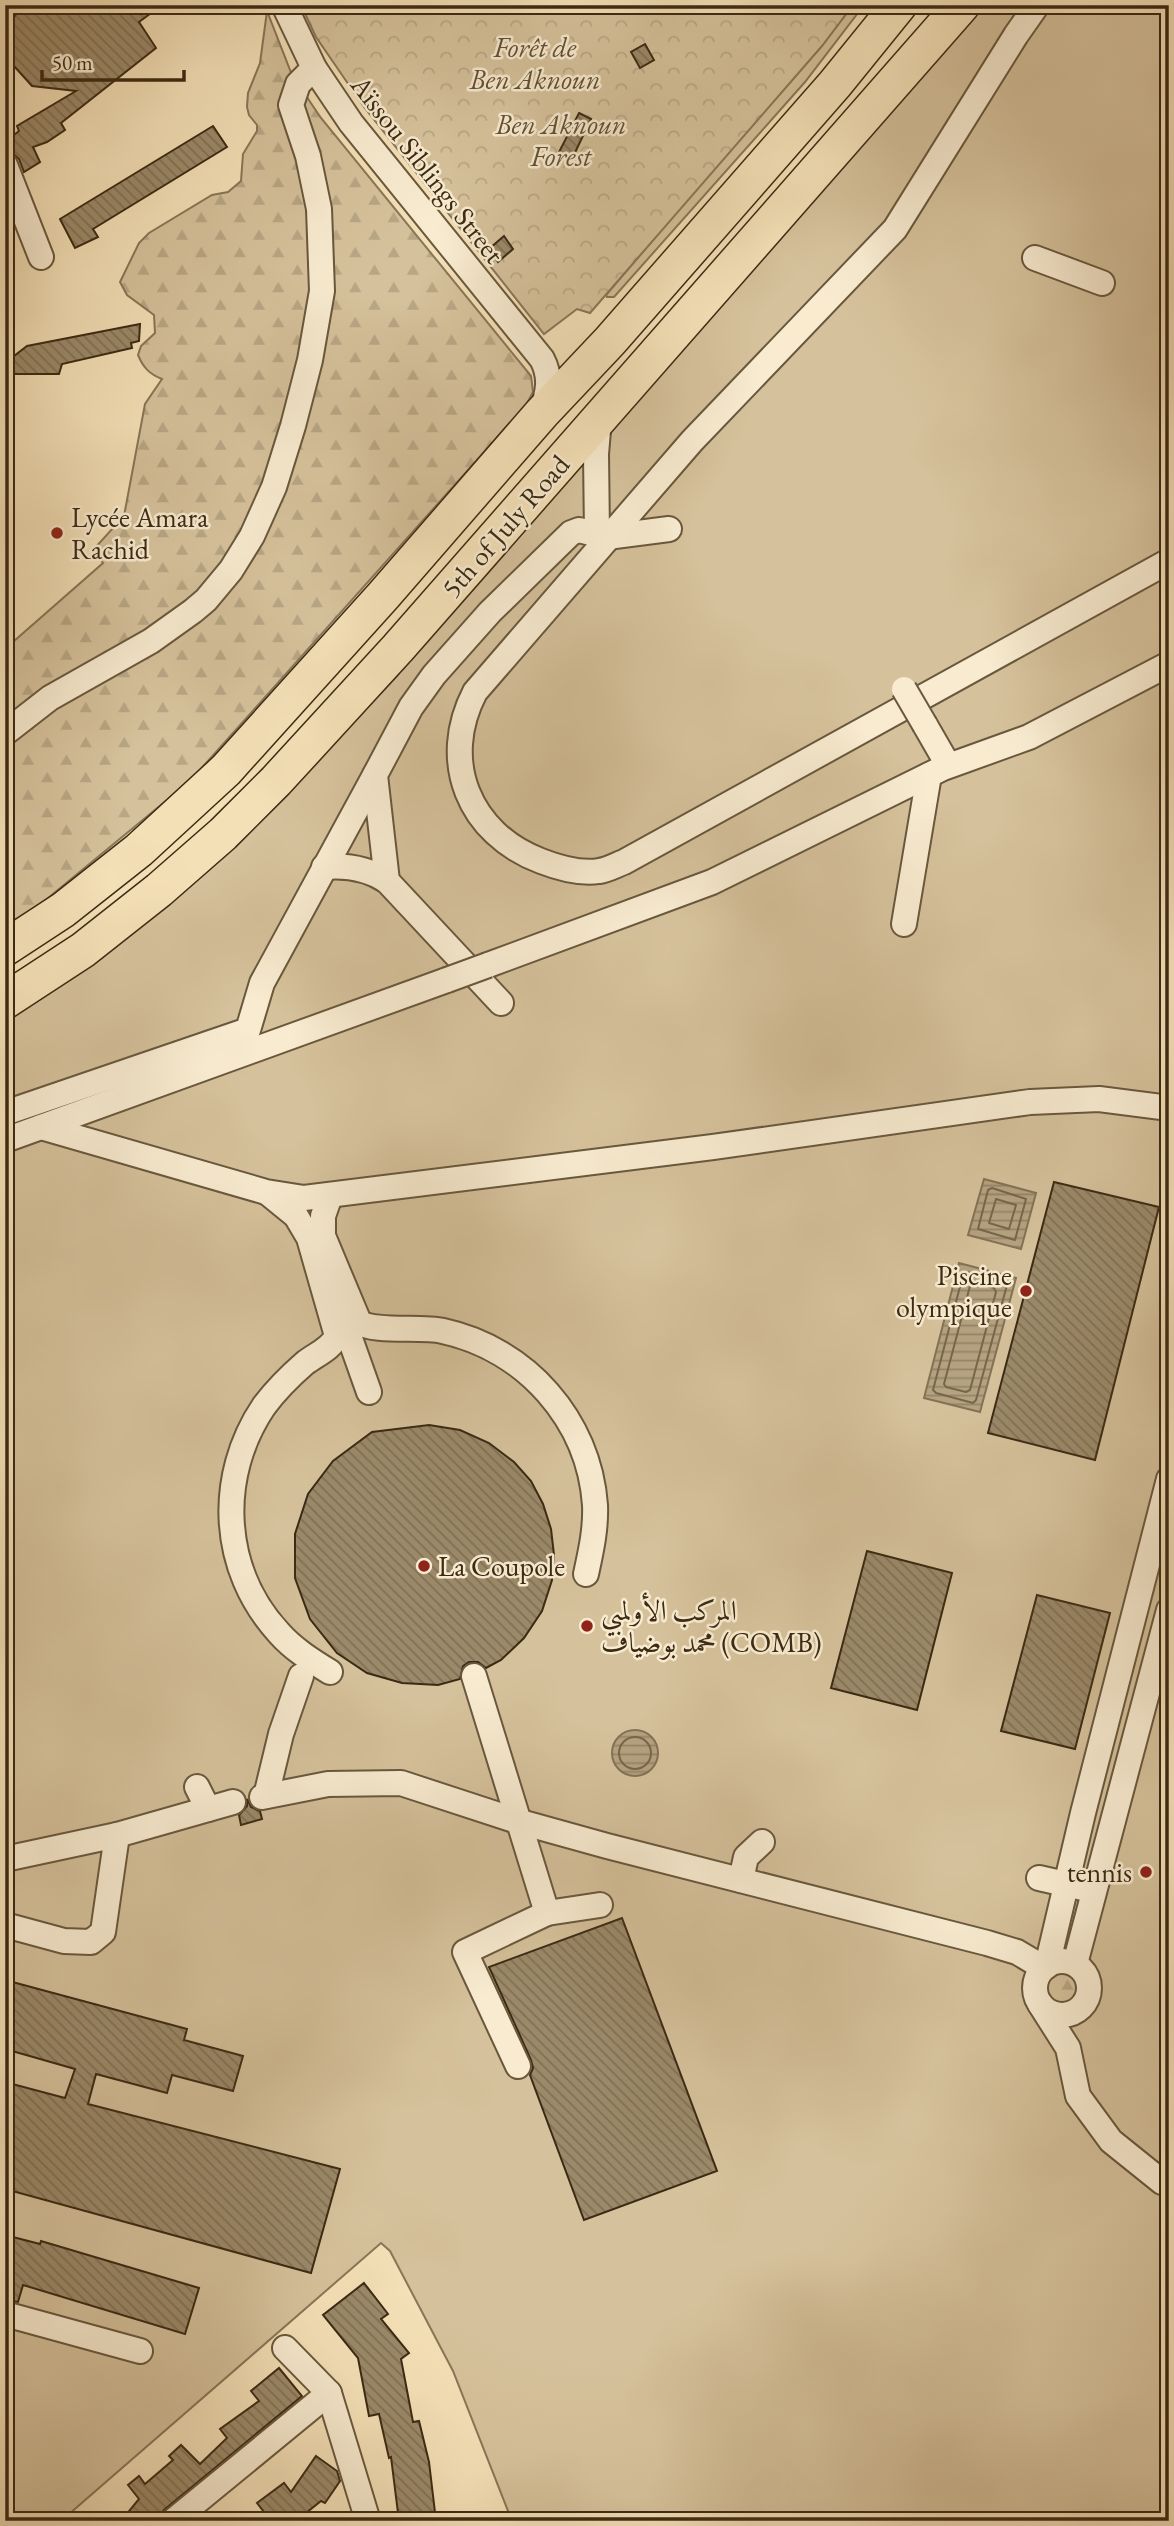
<svg xmlns="http://www.w3.org/2000/svg" width="1174" height="2526" font-family="'EB Garamond',Amiri,serif">
<style>
.green{fill:#d5c19b;stroke:#887658;stroke-width:2}
.forest{fill:url(#forest-firs);stroke:#887658;stroke-width:2}
.park{fill:url(#park-crowns);stroke:#887658;stroke-width:2}
.water{fill:url(#water-rules);stroke:#847255;stroke-width:2}
.lines{fill:none;stroke-linecap:round;stroke-linejoin:round}
.shore{stroke:#78664a;stroke-width:2}
.building{fill:url(#building-back-hatch);stroke:#3b2a14;stroke-width:2}
.minor-casing{stroke:#69583d;stroke-width:28}
.highway-casing{stroke:#3b2a14;stroke-width:38}
.minor{stroke:#f8ebd0;stroke-width:24}
.highway{stroke:#f4e0b7;stroke-width:35}
.minor-bridge-casing{stroke:#69583d;stroke-width:28;stroke-linecap:butt}
.minor-bridge{stroke:#f8ebd0;stroke-width:24}
.poi-dot{fill:#8f2418;stroke:#f8ebd0;stroke-width:2.5}
.labels{text-anchor:middle;stroke-width:5;stroke-linejoin:round;paint-order:stroke}
.park-label{font-size:28px;font-style:italic;fill:#625036;stroke:#f8ebd0}
.street-label{font-size:28px;fill:#3b2a14;stroke:#f8ebd0}
.poi-label{font-size:28px;fill:#3b2a14;stroke:#f8ebd0;text-anchor:start}
</style>
<defs>
<pattern id="forest-firs" width="22" height="20" patternUnits="userSpaceOnUse" patternTransform="scale(1.75)"><rect width="22" height="20" fill="#d5c19b"/><path d="M5 1l3.5 6h-7zM16 11l3.5 6h-7z" fill="#b8a685"/></pattern>
<pattern id="park-crowns" width="20" height="18" patternUnits="userSpaceOnUse" patternTransform="scale(1.75)"><rect width="20" height="18" fill="#d5c19b"/><path d="M2 6a3 3 0 1 1 6 0M12 15a3 3 0 1 1 6 0" fill="none" stroke="#b8a685"/></pattern>
<pattern id="water-rules" width="6" height="5" patternUnits="userSpaceOnUse" patternTransform="scale(1.75)"><rect width="6" height="5" fill="#b5a280"/><path d="M0 2.5h6" fill="none" stroke="#948468"/></pattern>
<pattern id="building-back-hatch" width="6" height="6" patternUnits="userSpaceOnUse" patternTransform="scale(1.75)"><rect width="6" height="6" fill="#9b8969"/><path d="M-1 5l2 2M0 0l6 6M5-1l2 2" fill="none" stroke="#807055"/></pattern>
</defs>
<rect width="100%" height="100%" fill="#f4e0b7"/>
<filter id="stains"><feTurbulence type="fractalNoise" baseFrequency=".00286" numOctaves="4"/><feColorMatrix values="0 0 0 0 .2 0 0 0 0 .09 0 0 0 0 .02 0 0 0 .5 -.17"/></filter>
<radialGradient id="worn" r=".72"><stop offset=".6" stop-color="#630" stop-opacity="0"/><stop offset="1" stop-color="#630" stop-opacity=".3"/></radialGradient>
<g class="green">
<polygon points="853,5 864,5 805,82 614,297 607,297 606,295"/>
<polygon points="982,5 1169,5 1169,2521 512,2521 453,2371 390,2251 381,2243 61,2521 5,2521 5,1019 25,1007 296,783 396,677 564,480 700,330"/>
</g>
<g class="forest">
<path d="M267,11l25,64 29,43 210,258 2,16 -7,13 -336,376 -148,122 -37,23v-277l98,-86 -10,-13 31,-34 21,-112 17,-25c-13,-5 -19,-12 -24,-24l3,-9 14,-13 -1,-18 -27,-20 -7,-13 19,-39 10,-10 63,-38 16,-3 13,-11 2,-27 14,-23v-6l-8,-10 -2,-8 1,-14 12,-30z"/>
<circle cx="1061" cy="1989" r="17"/>
</g>
<polygon class="park" points="301,5 853,5 822,46 590,313 577,309 544,334 364,107 316,37"/>
<g class="water">
<polygon points="984,1179 1036,1193 1021,1249 968,1235"/>
<polygon points="959,1263 1016,1278 980,1412 924,1398"/>
<circle cx="635" cy="1753" r="23"/>
</g>
<g class="lines">
<g class="shore">
<polygon points="992,1188 1026,1199 1015,1240 978,1229 988,1190"/>
<polygon points="996,1199 1016,1205 1009,1229 989,1223"/>
<polygon points="967,1272 1004,1282 1007,1285 976,1400 973,1403 936,1393 933,1390 963,1275"/>
<polygon points="974,1283 994,1288 996,1292 970,1390 966,1392 946,1387 944,1384 970,1286"/>
<circle cx="635" cy="1753" r="16"/>
</g>
</g>
<g class="building">
<polygon points="22,5 162,5 139,22 156,48 61,123 65,130 47,142 33,147 40,162 24,172 19,159 10,151 5,142 19,131 17,126 76,91 32,86 5,56 5,31"/>
<polygon points="645,44 654,60 640,68 631,52"/>
<polygon points="579,113 591,119 571,161 558,154"/>
<polygon points="213,126 227,147 93,229 98,237 75,248 60,219"/>
<polygon points="504,236 513,249 498,262 489,249"/>
<polygon points="140,324 139,341 131,343 132,348 62,364 59,374 12,374 9,360 27,346"/>
<polygon points="1054,1182 1159,1207 1095,1460 988,1433"/>
<polygon points="429,1425 460,1430 489,1443 514,1462 531,1481 543,1504 551,1529 554,1555 552,1580 542,1611 524,1638 501,1660 486,1668 478,1662 469,1662 463,1666 460,1679 438,1685 402,1683 367,1673 337,1653 310,1619 295,1578 295,1534 308,1494 333,1461 372,1432"/>
<polygon points="867,1551 952,1573 917,1710 831,1688"/>
<polygon points="1037,1595 1110,1613 1075,1749 1001,1731"/>
<polygon points="247,1799 251,1807 260,1811 262,1819 241,1825 239,1815 247,1806"/>
<polygon points="622,1918 717,2171 584,2220 530,2075 533,2068 531,2060 489,1967"/>
<polygon points="5,1980 187,2029 184,2040 243,2056 233,2091 172,2075 167,2093 96,2074 88,2104 340,2169 311,2273 5,2189 5,2082 65,2098 75,2069 5,2049"/>
<polygon points="5,2235 40,2244 41,2241 199,2288 185,2334 23,2285 18,2302 5,2300"/>
<polygon points="364,2283 388,2314 381,2319 409,2353 401,2359 413,2422 419,2421 429,2462 436,2521 399,2521 391,2457 389,2458 379,2414 369,2416 358,2358 323,2315"/>
<polygon points="279,2368 302,2396 164,2510 158,2521 121,2521 139,2499 128,2485 139,2476 145,2484 173,2460 169,2456 181,2445 200,2464 227,2438 220,2429 259,2401 251,2391"/>
<polygon points="316,2456 337,2471 340,2481 325,2503 321,2501 296,2521 271,2521 257,2503 284,2483 291,2492"/>
</g>
<g class="lines">
<g class="minor-casing">
<g id="minor">
<path d="M284,5l30,63 37,55 191,236c10,19 6,33 0,54"/>
<path d="M1037,5l-21,30 -121,194 -203,212 -217,251c-36,69 -6,142 66,169 18,7 39,13 58,10 8,-1 17,-6 25,-9l545,-301"/>
<polyline points="5,165 41,257"/>
<polyline points="1035,258 1102,283"/>
<polyline points="597,534 596,454 599,419"/>
<polyline points="925,725 948,765"/>
<polyline points="5,733 50,698 151,641 193,611 206,600 231,570 252,536 274,487 293,426 310,360 322,291 319,209 308,156 291,105 298,84 314,68"/>
<path d="M324,867c22,-2 45,2 63,14"/>
<polyline points="904,924 929,775"/>
<polyline points="488,965 712,882 943,768 1029,737 1169,664"/>
<polyline points="501,1003 387,881 375,775 411,707 434,675 490,612 571,533 579,530 607,537 669,529"/>
<polyline points="5,1113 248,1030 262,983 375,775"/>
<polyline points="41,1127 266,1192 304,1198 713,1147 1030,1102 1099,1099 1169,1108"/>
<polyline points="5,1140 447,980"/>
<path d="M269,1194l27,22 13,22 28,98c-6,13 -22,19 -32,27 -15,13 -29,27 -41,43 -48,71 -43,164 15,227 14,16 33,28 51,39"/>
<path d="M330,1196l-7,20v20l36,86c14,11 62,4 84,9 83,18 146,89 152,174 1,24 -4,46 -9,69"/>
<polyline points="341,1313 369,1392"/>
<polyline points="474,1676 547,1913 600,1905"/>
<polyline points="197,1787 208,1809"/>
<polyline points="266,1796 281,1734 301,1676"/>
<polyline points="262,1797 328,1784 401,1783 517,1821 607,1846 987,1943 1017,1952 1044,1968"/>
<polyline points="5,1859 117,1835 233,1802"/>
<polyline points="1039,1878 1083,1888"/>
<polyline points="741,1880 746,1857 762,1842"/>
<polyline points="5,1925 64,1941 91,1942 103,1932 117,1835"/>
<circle cx="1062" cy="1988" r="27"/>
<polyline points="1075,1964 1169,1610"/>
<polyline points="1047,1966 1083,1813 1169,1479"/>
<polyline points="1040,2004 1068,2048 1078,2096 1111,2141 1162,2182 1169,2185"/>
<polyline points="518,2066 465,1952 547,1913"/>
<polyline points="5,2314 140,2351"/>
<polyline points="285,2348 329,2393 368,2521"/>
<polyline points="173,2521 329,2393"/>
</g>
</g>
<g class="highway-casing">
<g id="highway">
<polyline points="5,948 63,910 139,850 226,770 383,596 542,413 610,341 835,84 899,5"/>
<polyline points="5,1001 83,950 159,890 223,834 276,781 398,648 962,5"/>
</g>
</g>
<use href="#minor" class="minor"/>
<use href="#highway" class="highway"/>
<g class="minor-bridge-casing">
<g id="minor-bridge">
<polyline points="904,689 925,725"/>
<polyline points="447,980 488,965"/>
</g>
</g>
<use href="#minor-bridge" class="minor-bridge"/>
</g>
<g class="poi-dot">
<circle cx="57" cy="533" r="7"/>
<circle cx="1026" cy="1291" r="7"/>
<circle cx="424" cy="1566" r="7"/>
<circle cx="587" cy="1626" r="7"/>
<circle cx="1146" cy="1872" r="7"/>
</g>
<g class="labels">
<g class="park-label">
<text x="535" y="57">Forêt de<tspan x="535" dy="32">Ben Aknoun</tspan></text>
<text x="561" y="134">Ben Aknoun<tspan x="561" dy="32">Forest</tspan></text>
</g>
<g class="street-label">
<text transform="translate(428 169) rotate(52)" y="10">Aïssou Siblings Street</text>
<text transform="translate(505 526) rotate(-49)" y="10">5th of July Road</text>
</g>
<g class="poi-label">
<text x="71" y="527">Lycée Amara<tspan x="71" dy="32">Rachid</tspan></text>
<text x="1012" y="1285" text-anchor="end">Piscine<tspan x="1012" dy="32">olympique</tspan></text>
<text x="438" y="1576">La Coupole</text>
<text x="601" y="1620">المركب الأولمبي<tspan x="601" dy="32">محمد بوضياف (COMB)</tspan></text>
<text x="1132" y="1882" text-anchor="end">tennis</text>
</g>
</g>
<rect width="1174" height="2526" fill="none" stroke="#f4e0b7" stroke-width="28"/>
<rect x="7" y="7" width="1160" height="2512" fill="none" stroke="#3b2a14" stroke-width="3.5"/>
<rect x="14" y="14" width="1146" height="2498" fill="none" stroke="#3b2a14" stroke-width="2"/>
<path d="M42 70v10h142v-10" fill="none" stroke="#3b2a14" stroke-width="3.5"/>
<text x="52" y="70" font-size="21" fill="#3b2a14" stroke="#f8ebd0" stroke-width="5" paint-order="stroke">50 m</text>
<rect width="100%" height="100%" filter="url(#stains)"/>
<rect width="100%" height="100%" fill="url(#worn)"/>
</svg>
